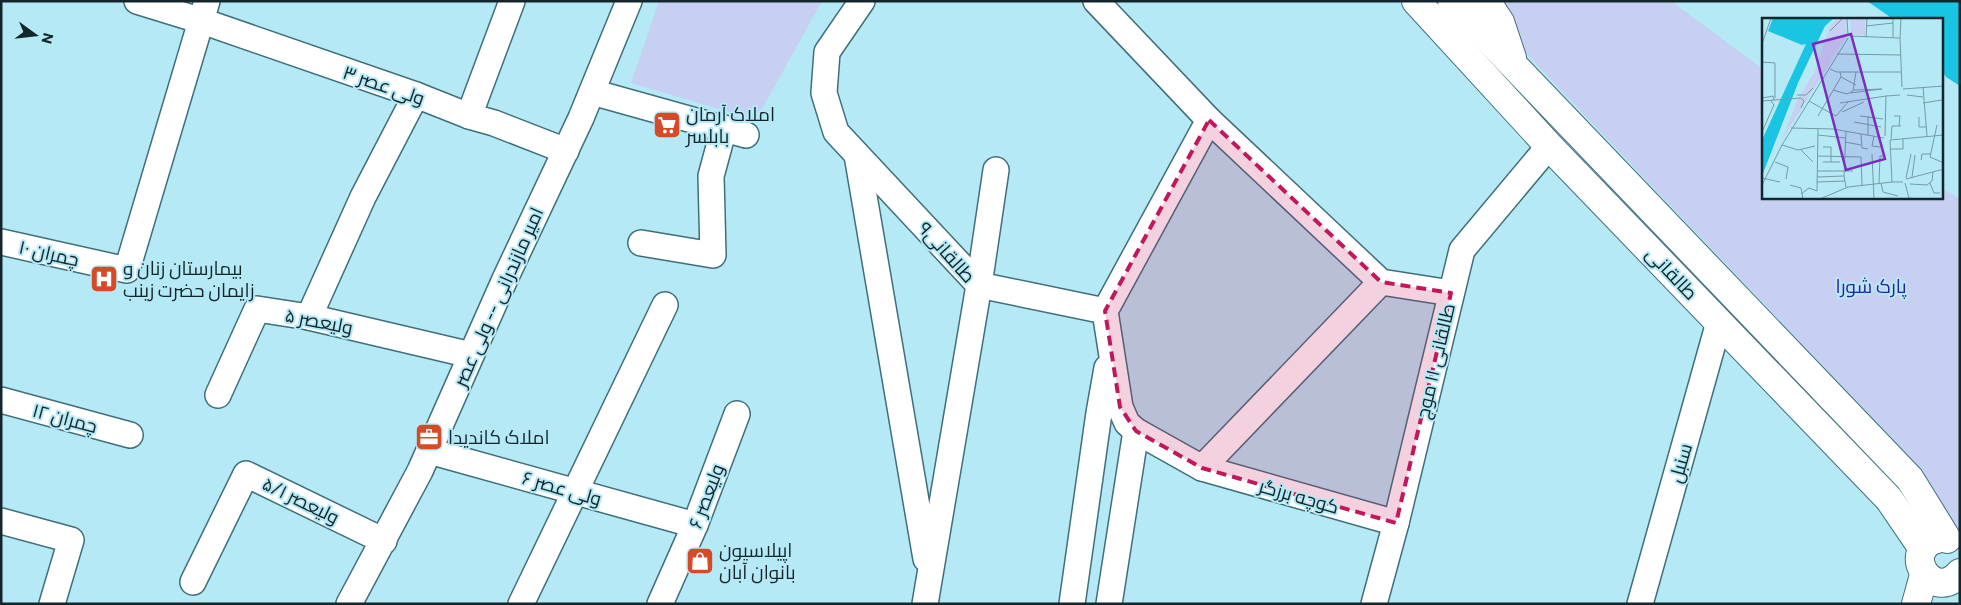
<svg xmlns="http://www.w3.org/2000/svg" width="1961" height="605" font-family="Commissioner,Cairo,sans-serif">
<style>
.green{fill:#c7cff2}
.water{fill:#1ac5e4}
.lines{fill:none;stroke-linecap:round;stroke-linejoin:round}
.minor-casing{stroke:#3f6f7a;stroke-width:28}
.major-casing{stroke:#3f6f7a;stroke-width:30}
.minor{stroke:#fff;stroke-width:25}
.major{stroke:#fff;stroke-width:28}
.marked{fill:#c2185b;fill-opacity:0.2;stroke:#c2185b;stroke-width:4;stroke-dasharray:10 6;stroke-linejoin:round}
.labels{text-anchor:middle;stroke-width:4;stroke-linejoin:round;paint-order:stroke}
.street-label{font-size:19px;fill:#12262b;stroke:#b6e9f6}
.poi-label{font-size:19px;fill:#12262b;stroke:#b6e9f6;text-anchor:start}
.park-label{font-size:19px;fill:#2c20a1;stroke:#b6e9f6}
.inset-road{fill:none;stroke:#749ba5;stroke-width:1}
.view{fill:#7b2cbf;fill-opacity:0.15;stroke:#7b2cbf;stroke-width:2.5}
.inset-edge{fill:none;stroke:#12262b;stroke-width:2.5}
</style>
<rect width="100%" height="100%" fill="#b6e9f6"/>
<g class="green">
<polygon points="659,1 822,1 756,120 631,83"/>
<polygon points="1476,1 1671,1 1763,69 1764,198 1942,198 1942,188 1960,199 1960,530 1956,529 1922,470"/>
</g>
<polygon class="water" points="1867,1 1960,1 1960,86 1946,77 1942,71 1942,19 1893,19"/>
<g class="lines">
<g class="minor-casing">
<g id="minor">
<polyline points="137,1 202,21 416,95 469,116 494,123 566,151"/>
<polyline points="862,1 827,52 824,93 836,132 979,285"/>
<polyline points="1096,1 1209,120 1381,282 1451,293"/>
<polyline points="592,92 746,135"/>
<polyline points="469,116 512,1"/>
<polyline points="1209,120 1105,311 1120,407 1127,423 1136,431 1202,468 1396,523"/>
<polyline points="857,155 926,559"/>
<polyline points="1,242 127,270 207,1"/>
<polyline points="641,243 713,255 711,176 724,128"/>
<polyline points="979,285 1105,311"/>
<polyline points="309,317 363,197 416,95"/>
<polyline points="218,395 257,309 309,317 471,355"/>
<polyline points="1,400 130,435"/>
<polyline points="429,451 695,525"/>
<polyline points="1202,468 1381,282"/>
<polyline points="1,521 71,540 52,604"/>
<polyline points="193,582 246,474 384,541"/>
<polyline points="349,604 420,471 505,279 581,118 629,1"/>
<polyline points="521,604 665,305"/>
<polyline points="660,604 695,525 737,414"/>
<polyline points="925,604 979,285 996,170"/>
<polyline points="1072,604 1099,413 1107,368"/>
<polyline points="1109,604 1136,431"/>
<polyline points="1374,604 1396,523 1462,250 1549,146"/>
<polyline points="1640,604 1719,322"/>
</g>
</g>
<g class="major-casing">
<g id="major">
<polyline points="1416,1 1549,146 1889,499 1923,549"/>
<polyline points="1452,1 1910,479 1947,539"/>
<polyline points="1486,1 1500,22 1512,58"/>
<path d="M1937,539c-38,10 -5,66 23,34"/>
<polyline points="1916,604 1924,575"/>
</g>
</g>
<use href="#minor" class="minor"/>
<use href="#major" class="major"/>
</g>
<path class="marked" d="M1209,120l172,162 70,11 -55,230 -194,-55 -66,-37 -16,-24 -15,-96z"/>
<defs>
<g id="supermarket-square" transform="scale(1.4375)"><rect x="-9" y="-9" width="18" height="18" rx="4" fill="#d54b28" stroke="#b6e9f6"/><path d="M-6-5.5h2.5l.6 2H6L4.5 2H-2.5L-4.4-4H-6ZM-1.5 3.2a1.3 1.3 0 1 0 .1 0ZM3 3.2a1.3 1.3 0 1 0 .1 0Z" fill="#fff"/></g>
<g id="hospital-square" transform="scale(1.4375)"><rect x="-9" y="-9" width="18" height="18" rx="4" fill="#d54b28" stroke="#b6e9f6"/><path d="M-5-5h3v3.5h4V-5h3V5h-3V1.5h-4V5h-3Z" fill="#fff"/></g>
<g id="office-square" transform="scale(1.4375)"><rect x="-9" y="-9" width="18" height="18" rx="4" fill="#d54b28" stroke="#b6e9f6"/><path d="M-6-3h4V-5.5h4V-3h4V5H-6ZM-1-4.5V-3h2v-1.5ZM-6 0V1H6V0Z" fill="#fff"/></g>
<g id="shop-square" transform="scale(1.4375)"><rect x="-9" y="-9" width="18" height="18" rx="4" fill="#d54b28" stroke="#b6e9f6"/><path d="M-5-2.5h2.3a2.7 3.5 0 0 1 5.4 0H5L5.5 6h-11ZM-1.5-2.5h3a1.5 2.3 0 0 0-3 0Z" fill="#fff"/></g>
</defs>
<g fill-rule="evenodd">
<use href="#supermarket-square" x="667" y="125"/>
<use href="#hospital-square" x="104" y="279"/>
<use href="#office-square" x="429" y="437"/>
<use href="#shop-square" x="700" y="561"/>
</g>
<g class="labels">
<g class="street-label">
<text transform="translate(384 85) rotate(19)" y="7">ولی عصر ۳</text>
<text transform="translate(947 252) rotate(48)" y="7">طالقانی۹</text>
<text transform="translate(49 253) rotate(13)" y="7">چمران ۱۰</text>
<text transform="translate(1672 273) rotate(46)" y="7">طالقانی</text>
<text transform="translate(498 297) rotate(-66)" y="7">امیر مازندرانی -- ولی عصر</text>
<text transform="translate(319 321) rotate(11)" y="7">ولیعصر ۵</text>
<text transform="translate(1435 361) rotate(-77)" y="7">طالقانی ۱۱ موج</text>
<text transform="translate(65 418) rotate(15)" y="7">چمران ۱۲</text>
<text transform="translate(1680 463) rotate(-74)" y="7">سنبل</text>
<text transform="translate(562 488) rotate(16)" y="7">ولی عصر ۶</text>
<text transform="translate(706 496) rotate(-69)" y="7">ولیعصر ۶</text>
<text transform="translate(1299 496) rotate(16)" y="7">کوچه برزگر</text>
<text transform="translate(301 500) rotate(26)" y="7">ولیعصر ۵/۱</text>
</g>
<g class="poi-label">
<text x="686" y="121">املاک آرمان<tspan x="686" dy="22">بابلسر</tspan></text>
<text x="123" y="275">بیمارستان زنان و<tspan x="123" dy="22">زایمان حضرت زینب</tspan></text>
<text x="448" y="444">املاک کاندیدا</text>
<text x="719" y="557">اپیلاسیون<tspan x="719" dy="22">بانوان آبان</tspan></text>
</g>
<g class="park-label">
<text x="1871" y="293">پارک شورا</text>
</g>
</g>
<g transform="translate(1762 18)">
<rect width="181" height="181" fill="#b6e9f6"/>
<path d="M84,0l1,18 -66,105 16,-40 18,-30 14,-43 7,-8zM88,0h15v17l-14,-1z" fill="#c7cff2"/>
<path d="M11,0h61l-9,8 -27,57 -36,93v-36l44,-96 -4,1 -34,-14z" fill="#1ac5e4"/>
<path class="inset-road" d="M85,0l1,17M104,8l27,-3M68,13l13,-13M88,18l50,2 1,-20M104,19l1,-19M131,19v-19M138,20l2,49M0,26l9,-26M75,36l64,1M0,44l13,1v35M68,51l7,3h64M79,59l15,8M161,69l4,49M141,71l41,-3M71,72l14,4 6,-3 3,-19M88,75l32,-4 -28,1M35,77h9l7,-7M145,77l16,2M0,80l11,-2 1,4M0,83l39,-3 3,3 -3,7M47,83l27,15 12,-14M78,85l46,-7M161,85l19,-3M80,94l22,-10M56,98l23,-39 -1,-5M98,98l23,3M132,98h6l-1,10M157,99v10h7M92,104l27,5M175,107l-7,32 14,6M29,110l42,1 51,9M84,113l-2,45 2,11M0,114l12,-27 -3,-4M99,116l1,14 6,1M56,117l28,3M106,117v-19M112,118l-2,10 8,1M123,118l1,-40 14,-1M129,121l1,-13h9M128,122l54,-5M128,122l2,42h11M83,124l16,3M20,127l16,5 17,-4M61,129h8v15M129,131h12v-10M39,132l12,12M110,136l2,45M55,138l44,1 1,28M159,142l1,-6h9M13,144l13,5 -2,12M61,144h17M55,153h36M55,159l27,-1M150,159l3,-22M0,160l18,4M144,160l5,-24M144,161l38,-10M55,164l28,-1M119,165l2,9 15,4M143,165l4,15 4,1M168,165l4,10h6M117,166l1,-28h5M148,166l17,1 5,-4 1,-9M0,167l20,-40 66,-107M28,167l11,3 2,11M39,176l8,-6 8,3 1,-63M58,181l28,-12 44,-5"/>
<path class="view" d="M89,16l34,125 -39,11 -33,-126z"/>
<rect width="181" height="181" class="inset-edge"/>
</g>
<rect width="1961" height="605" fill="none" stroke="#12262b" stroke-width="5"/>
<g transform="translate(35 35) rotate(105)" stroke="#b6e9f6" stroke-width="4" paint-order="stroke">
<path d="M0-4L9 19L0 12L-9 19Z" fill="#12262b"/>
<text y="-8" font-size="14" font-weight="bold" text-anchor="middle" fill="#12262b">N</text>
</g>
</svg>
